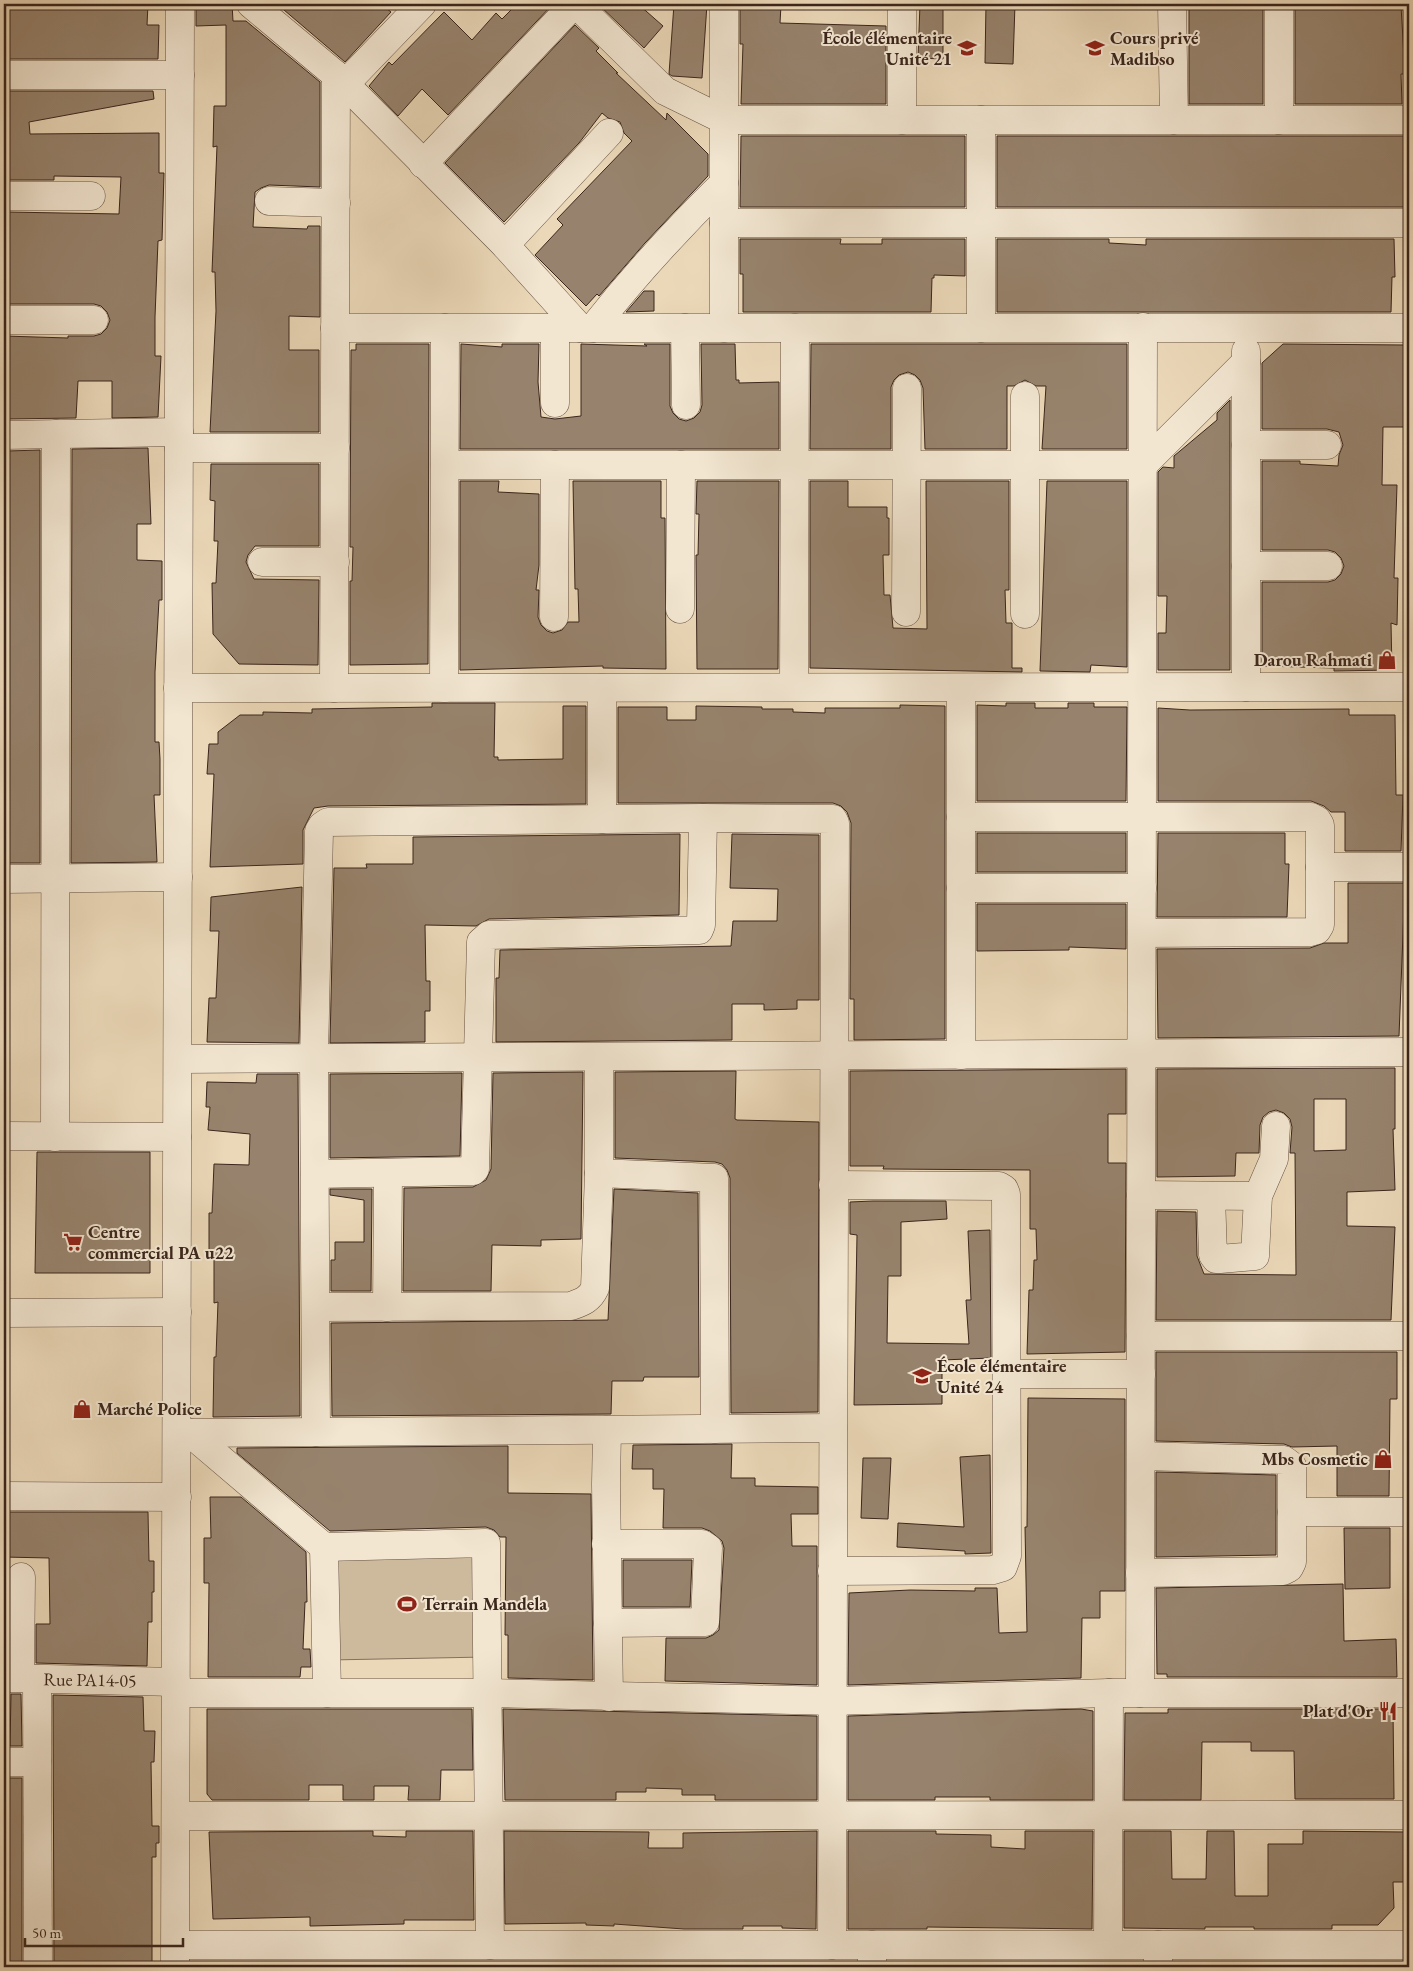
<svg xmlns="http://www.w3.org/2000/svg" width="1413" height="1971" font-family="'EB Garamond',serif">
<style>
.park{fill:#cdba9d;stroke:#84705c}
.building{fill:#97836d;stroke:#3b261c;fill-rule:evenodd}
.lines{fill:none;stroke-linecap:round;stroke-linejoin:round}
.minor-casing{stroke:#675243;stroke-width:29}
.minor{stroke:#f2e6d1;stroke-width:28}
.labels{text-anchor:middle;stroke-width:4;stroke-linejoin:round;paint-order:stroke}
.poi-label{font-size:18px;font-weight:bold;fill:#3b261c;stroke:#f2e6d1;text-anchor:start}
.street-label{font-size:18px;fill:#3b261c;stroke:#f2e6d1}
</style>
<rect width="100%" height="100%" fill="#ebd8b8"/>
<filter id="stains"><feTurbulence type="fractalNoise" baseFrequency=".004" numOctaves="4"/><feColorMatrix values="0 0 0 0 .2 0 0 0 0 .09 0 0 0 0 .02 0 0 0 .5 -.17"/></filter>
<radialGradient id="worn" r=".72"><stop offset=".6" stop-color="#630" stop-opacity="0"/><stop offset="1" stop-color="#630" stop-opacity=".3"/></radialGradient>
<polygon class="park" points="486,1551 486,1657 329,1660 328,1552"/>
<g class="building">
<polygon points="4,4 148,4 147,25 159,25 158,59 4,59"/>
<polygon points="196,4 232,4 233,21 246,21 320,82 320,187 269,185 261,188 255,192 253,227 307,229 308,226 320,226 320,317 289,316 289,350 319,350 319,432 210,432 216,311 215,272 212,272 217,146 213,147 214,106 226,106 226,25 196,26"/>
<polygon points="277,4 381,4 391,12 345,62"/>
<polygon points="517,4 553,4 448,115 422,89 398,116 369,86 389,62 392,65 444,12 472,40 496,13 502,19"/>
<polygon points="598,4 638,4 663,26 644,48"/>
<polygon points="674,4 707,4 702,78 672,76 669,74"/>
<polygon points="740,4 781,5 780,23 886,26 886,104 741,104 743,44 740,44"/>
<polygon points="920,4 943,4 943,59 918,58"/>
<polygon points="986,4 1015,4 1013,64 985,63"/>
<rect x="1189" y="4" width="74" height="100"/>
<polygon points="1295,4 1320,4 1320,8 1401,6 1405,74 1401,74 1402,104 1295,104"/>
<polygon points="575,25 599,48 596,51 618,73 616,73 666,120 667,113 708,154 708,176 645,243 599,296 597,294 586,306 535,255 563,225 557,219 632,141 624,133 620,122 608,118 602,113 579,143 504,222 445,163"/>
<polygon points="4,91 153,91 154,99 29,122 30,134 159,133 159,173 164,173 162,240 158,241 155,317 155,356 161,356 158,417 112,418 112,381 78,381 76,418 4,419 4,336 68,338 68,336 94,336 101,334 107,328 110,320 107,312 101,306 94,304 4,304 6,212 119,214 121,177 54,176 54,180 4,180"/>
<polygon points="741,136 965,136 965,207 740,207"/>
<polygon points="997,136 1405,136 1406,207 997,207"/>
<polygon points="740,239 841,239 840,244 882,244 882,239 965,239 965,276 934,275 934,278 932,278 931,312 743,312 743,274 740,274"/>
<polygon points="997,239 1109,239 1109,243 1146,245 1146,239 1394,239 1395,277 1392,277 1391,312 997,312"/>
<polygon points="644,291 654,291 654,311 626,312"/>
<polygon points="356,344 429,344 428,664 350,665 350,581 352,581 353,547 350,547 351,350 356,350"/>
<polygon points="461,344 502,347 502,344 539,344 538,382 541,417 555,419 581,416 581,344 647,346 644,344 670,344 670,406 673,413 679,419 686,421 694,418 700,412 702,405 701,344 735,344 736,380 739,380 739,383 779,382 779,449 460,449"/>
<polygon points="811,344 1127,344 1127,449 1042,449 1046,386 1036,386 1025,380 1014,386 1007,386 1007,449 925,449 923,388 920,380 915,375 908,372 899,375 894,380 891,387 891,449 810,449"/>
<polygon points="1283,344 1405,345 1405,385 1409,385 1409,427 1383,427 1382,485 1397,485 1394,578 1398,578 1397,625 1391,623 1392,670 1334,671 1334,668 1262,666 1262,582 1328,582 1335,580 1341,574 1344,566 1341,558 1335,552 1328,550 1262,550 1262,461 1300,461 1300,464 1338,466 1339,455 1343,445 1339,432 1327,429 1262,429 1262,363"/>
<polygon points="1230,400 1230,670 1158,670 1158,633 1166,633 1167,596 1158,596 1158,472 1163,467 1174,468 1174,456 1217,420 1217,413"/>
<polygon points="148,448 151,524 137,524 137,560 162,561 162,600 159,600 155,672 155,742 159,742 160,759 160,795 154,795 157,862 71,863 72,449"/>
<polygon points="40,450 40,863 4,863 4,508 7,508 8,451"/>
<polygon points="211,464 319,464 319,546 255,546 248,555 246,562 254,579 319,580 318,665 239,664 213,634 212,583 216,583 218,541 214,541 215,501 210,500"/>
<polygon points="460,481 499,481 498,492 539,494 539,565 536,590 539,590 538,617 541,625 547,631 553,633 562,630 568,622 579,622 578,589 575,589 573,481 661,481 661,518 665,518 666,669 603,668 603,666 460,670"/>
<polygon points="697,481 779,481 778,669 697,669 696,555 698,555 699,514 696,514"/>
<polygon points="810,481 848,481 848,507 887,507 887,518 889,518 889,555 883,555 884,595 890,595 893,628 927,629 926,481 1009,481 1009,590 1005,590 1006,623 1012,623 1012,668 1022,668 1022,672 810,668"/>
<polygon points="1047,481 1127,481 1127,667 1091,665 1090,672 1040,671"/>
<polygon points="432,703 495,703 494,757 498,757 498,760 563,759 563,706 586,706 586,804 328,806 314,808 303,830 303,864 210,867 214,774 207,774 209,744 218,744 218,732 240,715 263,715 263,712 312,713 312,709 432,707"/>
<polygon points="1006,703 1035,703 1035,708 1068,708 1068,703 1094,703 1094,707 1127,707 1126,801 977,801 977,705 1006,706"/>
<polygon points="900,705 945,706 945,1039 854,1040 854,999 850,999 851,823 847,812 841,806 833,803 618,803 618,707 667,707 667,720 696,720 696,706 762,707 762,709 793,709 793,712 825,713 825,708 900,708"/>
<polygon points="1158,708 1190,710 1349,709 1349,715 1395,715 1396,795 1403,795 1401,851 1345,851 1345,812 1331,812 1324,806 1311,801 1158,801"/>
<rect x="977" y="833" width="149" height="39"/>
<polygon points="1158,833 1285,833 1285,864 1289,864 1287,917 1157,917"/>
<polygon points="680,834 679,915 489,919 476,926 425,925 426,981 430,981 430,1011 425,1011 425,1042 330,1043 334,868 367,868 366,864 413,864 413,837"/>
<polygon points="732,834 819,835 819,1000 797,1000 797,1009 764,1010 764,1004 732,1004 732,1040 496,1042 496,978 499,978 500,950 731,946 733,921 777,921 778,889 730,888"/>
<polygon points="1348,883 1405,883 1399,1036 1158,1038 1157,949 1310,948 1324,943 1348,943"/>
<polygon points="302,887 299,1043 207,1042 209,998 216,998 219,931 210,931 211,897"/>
<polygon points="977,904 1126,904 1126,949 1069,947 1069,950 977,951"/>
<path d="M1395,1068v61h-2l2,61 -48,2v34l48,1 -4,93h-235l1,-109 39,1 1,44 7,18 92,1 -1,-122h-5l2,-26 -2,-8 -6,-6 -8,-3 -7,2 -6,5 -3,8 -1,28h-23l-1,23 -78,1v-108zM1314,1099h32v51l-32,1z"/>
<polygon points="1126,1069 1126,1114 1108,1114 1108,1163 1126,1163 1125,1352 1027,1354 1029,1290 1033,1290 1034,1260 1037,1260 1036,1229 1030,1229 1030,1170 883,1169 884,1166 850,1166 850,1071"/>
<polygon points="736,1071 735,1119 737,1120 819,1122 818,1412 731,1413 730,1178 727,1170 722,1164 715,1162 615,1158 615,1072"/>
<polygon points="583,1072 581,1239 541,1240 541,1246 492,1245 491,1291 403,1291 404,1188 473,1187 486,1180 491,1169 493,1073"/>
<polygon points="462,1073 460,1156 330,1158 330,1074"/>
<polygon points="257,1074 298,1074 300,1416 213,1417 214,1357 216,1357 218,1302 214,1303 214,1253 209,1253 209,1213 212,1213 214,1164 249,1165 250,1134 208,1130 210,1107 206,1107 207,1082 256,1083"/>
<polygon points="37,1152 150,1152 150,1273 35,1273"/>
<polygon points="330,1189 372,1189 371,1291 331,1291 331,1260 335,1260 335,1242 364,1242 364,1200 330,1195"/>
<polygon points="614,1189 698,1193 699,1377 644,1377 643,1381 612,1381 611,1414 332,1416 331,1323 608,1320"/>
<polygon points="873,1201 946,1201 947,1219 901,1222 901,1276 888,1276 887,1343 969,1344 966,1300 971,1300 968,1231 990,1230 991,1358 942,1360 942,1404 854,1405 857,1235 850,1234 850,1202"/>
<polygon points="1156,1352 1397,1352 1397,1399 1390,1399 1389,1496 1337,1496 1337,1446 1292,1447 1284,1444 1156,1441"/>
<polygon points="1028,1398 1125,1399 1125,1591 1100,1591 1100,1618 1082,1618 1081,1678 848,1685 849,1593 910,1590 975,1591 975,1588 997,1588 999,1633 1027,1632 1025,1527 1027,1527"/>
<polygon points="732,1444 731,1478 755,1478 755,1486 818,1487 818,1514 791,1514 792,1546 817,1546 817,1685 665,1681 666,1638 706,1638 713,1635 719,1630 724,1548 722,1541 710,1531 702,1528 663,1528 664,1489 653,1489 653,1469 632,1469 633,1445"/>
<polygon points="508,1446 508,1493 591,1494 593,1680 508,1678 508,1635 505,1635 506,1537 500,1537 494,1530 486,1527 330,1531 237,1453 237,1448"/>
<polygon points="990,1455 991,1553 965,1554 965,1551 897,1547 898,1523 964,1527 960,1457"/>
<polygon points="863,1458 891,1458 888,1519 861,1518"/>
<polygon points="1156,1472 1276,1475 1276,1555 1156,1557"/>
<polygon points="210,1497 241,1497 306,1552 307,1602 305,1602 303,1649 310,1649 311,1667 301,1667 300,1677 208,1677 209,1583 204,1583 204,1538 211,1538"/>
<polygon points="4,1512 148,1512 149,1561 154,1561 154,1592 152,1592 152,1622 148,1622 147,1666 36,1663 36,1624 50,1624 49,1558 4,1557"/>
<polygon points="1344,1528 1390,1528 1390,1588 1345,1589"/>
<polygon points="623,1560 692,1560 690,1607 623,1607"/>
<polygon points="1343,1584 1344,1641 1396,1639 1397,1677 1167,1677 1167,1674 1157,1674 1156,1588"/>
<polygon points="11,1694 21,1694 22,1746 10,1746"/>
<polygon points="53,1695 143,1697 144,1731 155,1731 154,1762 151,1762 152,1826 159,1826 159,1843 156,1843 156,1857 152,1857 152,1967 54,1967"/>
<polygon points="207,1709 472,1709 473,1770 441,1770 440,1800 408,1800 409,1786 374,1786 374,1800 343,1800 343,1785 309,1785 309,1800 212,1800 207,1794"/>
<polygon points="503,1709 817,1716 817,1800 715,1800 715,1795 682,1795 682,1789 646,1788 646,1792 616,1792 616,1800 505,1800"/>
<polygon points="1081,1709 1093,1711 1093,1800 990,1800 990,1797 935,1797 935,1800 848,1800 848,1716"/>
<polygon points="1168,1709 1393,1709 1394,1799 1295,1799 1294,1751 1251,1751 1251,1742 1202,1742 1201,1800 1124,1800 1125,1713 1168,1713"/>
<rect x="4" y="1778" width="18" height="189"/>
<polygon points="373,1831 373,1836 406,1837 406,1831 473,1831 474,1920 404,1920 404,1924 310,1926 310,1917 213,1919 209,1832"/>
<polygon points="504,1831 649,1832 648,1848 683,1848 683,1833 817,1831 816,1929 782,1928 782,1926 743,1926 743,1929 684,1929 614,1924 614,1926 586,1925 586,1923 505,1924"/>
<polygon points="848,1831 936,1831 936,1834 991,1835 991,1847 1025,1849 1025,1831 1093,1831 1092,1929 927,1927 927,1929 848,1929"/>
<polygon points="1124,1831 1171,1831 1172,1879 1206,1879 1207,1831 1234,1831 1235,1896 1268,1896 1268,1844 1303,1844 1303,1831 1404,1832 1404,1882 1393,1882 1394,1908 1378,1925 1332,1925 1332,1929 1254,1929 1254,1927 1205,1927 1205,1929 1124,1928"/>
</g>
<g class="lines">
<g class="minor-casing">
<g id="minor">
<polyline points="251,4 336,75 505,245 580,328"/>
<polyline points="576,4 665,91 724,120 1409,120"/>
<polyline points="1172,4 1174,120"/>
<polyline points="4,75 180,75"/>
<polyline points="344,85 422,4"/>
<polyline points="902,120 902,4"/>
<polyline points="1279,120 1279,4"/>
<polyline points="423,164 574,4"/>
<polyline points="4,196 91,196"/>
<polyline points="269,201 336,203"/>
<polyline points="724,223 1409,223"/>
<polyline points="505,245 609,133"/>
<polyline points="4,320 94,320"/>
<polyline points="335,328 1409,328"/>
<path d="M593,328c41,-52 84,-99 131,-145"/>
<polyline points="685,328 686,405"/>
<polyline points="724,328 724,4"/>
<polyline points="981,328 981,120"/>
<polyline points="555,403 555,328"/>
<polyline points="4,435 179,432"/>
<polyline points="1246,445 1327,445"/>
<polyline points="179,448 335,448"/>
<polyline points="445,465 1143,465 1246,362"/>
<polyline points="262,562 335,562"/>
<polyline points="1246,566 1328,566"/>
<polyline points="680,609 681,465"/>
<polyline points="906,612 907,388"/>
<polyline points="1025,614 1025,396"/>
<polyline points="554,617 555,465"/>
<polyline points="794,687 795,328"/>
<polyline points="1246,687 1246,351"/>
<polyline points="178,688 1409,687"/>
<polyline points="334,688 336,75"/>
<polyline points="444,688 445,328"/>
<polyline points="961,817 1311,817 1317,820 1320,825 1320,925 1317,930 1310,932 1142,933"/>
<polyline points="602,819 602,688"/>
<polyline points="1320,867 1409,867"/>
<polyline points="4,879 178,877"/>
<polyline points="961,888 1142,888"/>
<polyline points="961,1055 961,688"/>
<polyline points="178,1059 1409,1052"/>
<polyline points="4,1136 177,1137"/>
<polyline points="55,1137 56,434"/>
<polyline points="599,1173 714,1178 715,1429"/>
<polyline points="315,1174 473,1171 475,1169 481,942 489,935 699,930 701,925 703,818"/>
<polyline points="1141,1195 1258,1196"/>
<polyline points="1211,1196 1213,1255 1216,1259 1220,1259 1255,1256 1258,1196 1274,1159 1276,1126"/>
<path d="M316,1307l255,-1c12,-4 19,-7 24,-18l4,-115v-116"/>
<polyline points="387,1307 388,1173"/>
<polyline points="4,1313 177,1312"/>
<polyline points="1141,1336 1409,1336"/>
<polyline points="1007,1374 1141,1374"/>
<polyline points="607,1430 606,1484 609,1697"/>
<polyline points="316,1432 314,1058 319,831 322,826 328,822 703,818 833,819 835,823 832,1945"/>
<polyline points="183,1433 833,1428"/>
<polyline points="190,1433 324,1547 486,1543 490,1945"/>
<polyline points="4,1496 177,1497"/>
<polyline points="1292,1512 1409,1512"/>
<polyline points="606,1544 702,1544 708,1548 705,1622 608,1623"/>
<polyline points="324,1547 327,1693"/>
<polyline points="832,1571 993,1570 1003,1567 1007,1556 1006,1194 1004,1189 999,1186 833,1185"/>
<polyline points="1140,1573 1283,1571 1289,1568 1292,1562 1292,1466 1284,1460 1141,1456"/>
<polyline points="4,1678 176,1682"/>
<polyline points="20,1678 21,1577"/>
<polyline points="37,1679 38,1967"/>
<polyline points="176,1693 488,1693 833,1701 1109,1693 1409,1693"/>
<polyline points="1140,1693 1143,327"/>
<polyline points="4,1762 37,1762"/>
<polyline points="176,1816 1409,1815"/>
<polyline points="1108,1944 1109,1693"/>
<polyline points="176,1945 1409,1945"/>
<polyline points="175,1967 180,4"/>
<polyline points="872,1967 872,1945"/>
<polyline points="1158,1967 1158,1945"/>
</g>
</g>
<use href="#minor" class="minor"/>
</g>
<defs>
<g id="school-bare" transform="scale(1.5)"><path d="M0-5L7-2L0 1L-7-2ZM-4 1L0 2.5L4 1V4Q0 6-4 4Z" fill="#8f2418" stroke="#f2e6d1" stroke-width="2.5" paint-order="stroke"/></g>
<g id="shop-bare" transform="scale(1.5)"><path d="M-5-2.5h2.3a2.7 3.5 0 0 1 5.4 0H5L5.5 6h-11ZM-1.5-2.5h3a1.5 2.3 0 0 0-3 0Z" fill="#8f2418" stroke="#f2e6d1" stroke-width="2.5" paint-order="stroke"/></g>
<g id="supermarket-bare" transform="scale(1.5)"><path d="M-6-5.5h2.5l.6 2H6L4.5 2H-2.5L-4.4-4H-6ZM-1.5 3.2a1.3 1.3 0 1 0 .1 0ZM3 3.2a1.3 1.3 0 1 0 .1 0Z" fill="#8f2418" stroke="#f2e6d1" stroke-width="2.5" paint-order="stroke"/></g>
<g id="stadium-bare" transform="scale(1.5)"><path d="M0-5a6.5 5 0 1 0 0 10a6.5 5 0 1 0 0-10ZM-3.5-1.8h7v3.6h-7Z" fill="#8f2418" stroke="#f2e6d1" stroke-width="2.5" paint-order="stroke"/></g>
<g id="restaurant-bare" transform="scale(1.5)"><path d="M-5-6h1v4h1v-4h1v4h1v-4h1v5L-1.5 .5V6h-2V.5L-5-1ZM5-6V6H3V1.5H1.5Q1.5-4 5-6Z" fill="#8f2418" stroke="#f2e6d1" stroke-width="2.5" paint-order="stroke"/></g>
</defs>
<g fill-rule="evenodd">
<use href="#school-bare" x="967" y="48"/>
<use href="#school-bare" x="1095" y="48"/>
<use href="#shop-bare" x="1387" y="660"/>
<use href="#supermarket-bare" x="73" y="1242"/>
<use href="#school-bare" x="922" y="1376"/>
<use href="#shop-bare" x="82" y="1409"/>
<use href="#shop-bare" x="1383" y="1459"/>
<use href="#stadium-bare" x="407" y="1604"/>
<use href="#restaurant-bare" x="1388" y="1711"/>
</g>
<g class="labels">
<g class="poi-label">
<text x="952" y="44" text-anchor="end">École élémentaire<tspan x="952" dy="21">Unité 21</tspan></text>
<text x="1110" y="44">Cours privé<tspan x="1110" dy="21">Madibso</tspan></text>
<text x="1372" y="666" text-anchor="end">Darou Rahmati</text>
<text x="88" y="1238">Centre<tspan x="88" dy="21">commercial PA u22</tspan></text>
<text x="937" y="1372">École élémentaire<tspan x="937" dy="21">Unité 24</tspan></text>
<text x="97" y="1415">Marché Police</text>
<text x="1368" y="1465" text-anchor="end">Mbs Cosmetic</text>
<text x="422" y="1610">Terrain Mandela</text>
<text x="1373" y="1717" text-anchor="end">Plat d'Or</text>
</g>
<g class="street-label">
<text transform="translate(90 1680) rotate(1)" y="6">Rue PA14-05</text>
</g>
</g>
<rect width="1413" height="1971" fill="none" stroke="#ebd8b8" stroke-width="20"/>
<rect x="5" y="5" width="1403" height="1961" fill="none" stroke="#3b261c" stroke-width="2.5"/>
<rect x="10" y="10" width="1393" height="1951" fill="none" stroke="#3b261c"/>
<path d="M25 1938v8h158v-8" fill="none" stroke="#3b261c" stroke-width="2.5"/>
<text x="32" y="1938" font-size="15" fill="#3b261c" stroke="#f2e6d1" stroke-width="4" paint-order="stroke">50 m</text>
<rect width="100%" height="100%" filter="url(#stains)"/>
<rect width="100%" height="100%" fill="url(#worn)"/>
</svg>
